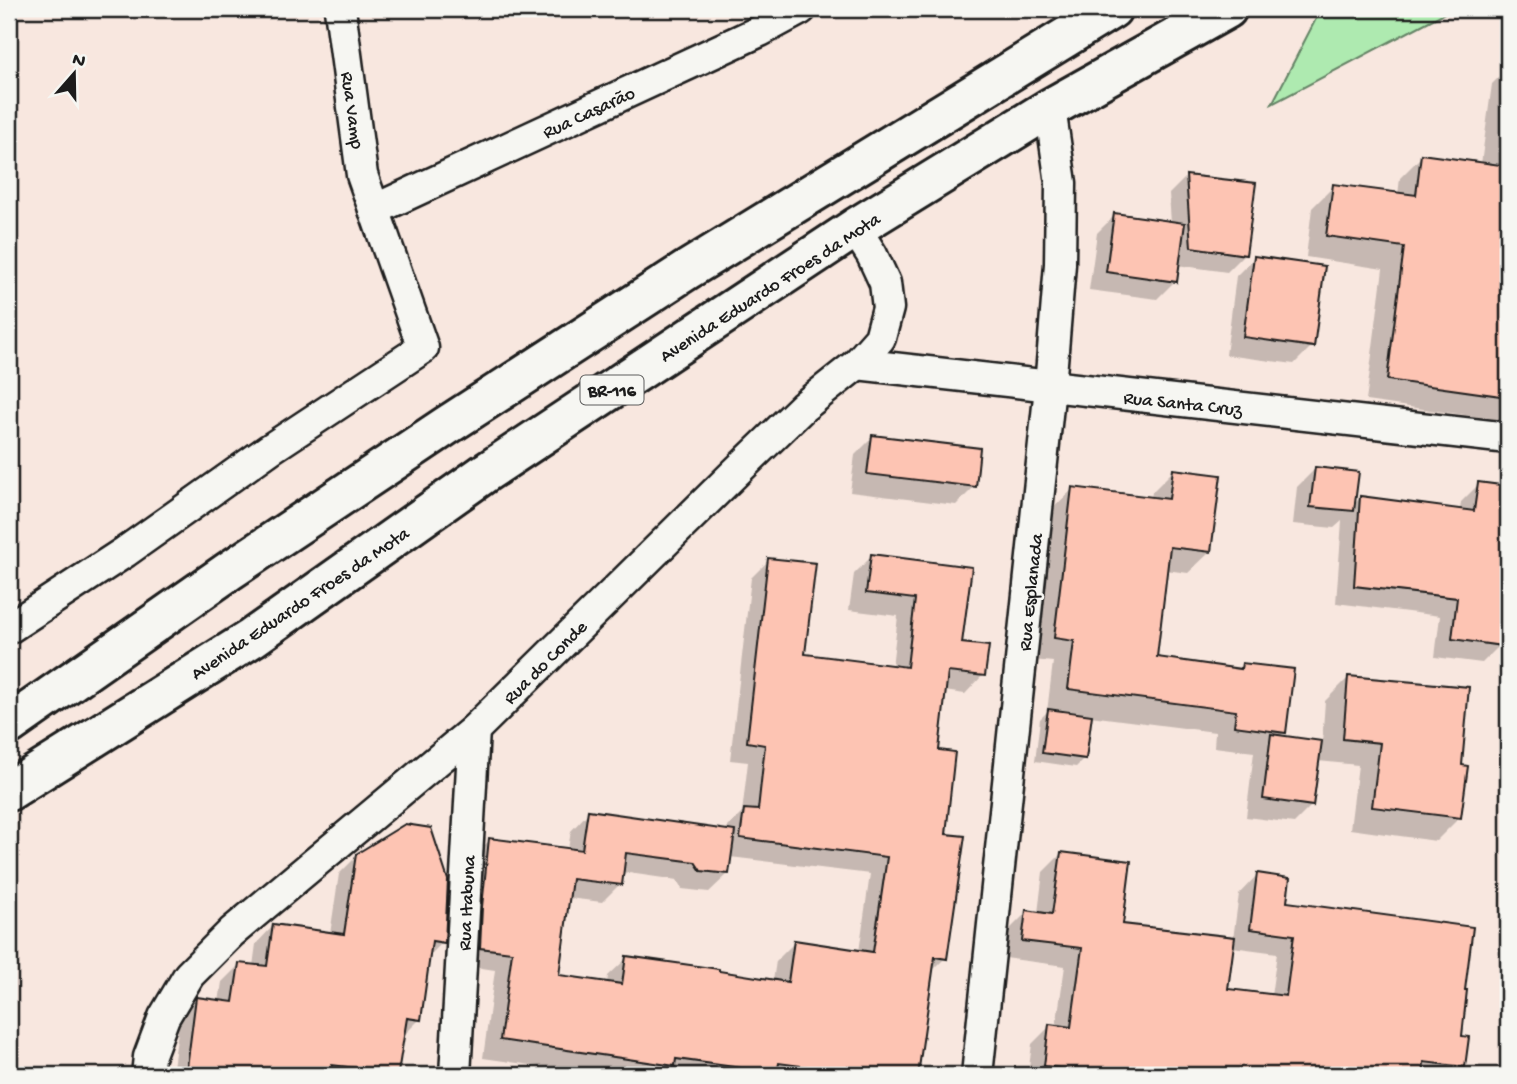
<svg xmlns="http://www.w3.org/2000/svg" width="1517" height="1084" font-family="'Gochi Hand',sans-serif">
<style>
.green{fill:#aeeab0;stroke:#658366;stroke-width:2}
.shadow{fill:#0003;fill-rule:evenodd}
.building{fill:#fdc4b3;stroke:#1c1c1c;stroke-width:2}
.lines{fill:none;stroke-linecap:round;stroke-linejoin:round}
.minor-casing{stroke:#1c1c1c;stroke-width:35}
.trunk-casing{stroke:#1c1c1c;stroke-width:44}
.minor{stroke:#f6f6f2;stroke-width:30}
.trunk{stroke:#f6f6f2;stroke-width:38}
.labels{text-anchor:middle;stroke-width:5;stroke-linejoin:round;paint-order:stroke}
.shield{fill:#f6f6f2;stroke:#5d5d5c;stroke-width:2}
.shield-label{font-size:18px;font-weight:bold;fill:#1c1c1c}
.street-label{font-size:19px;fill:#1c1c1c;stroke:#f6f6f2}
</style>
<rect width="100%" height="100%" fill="#f8e7df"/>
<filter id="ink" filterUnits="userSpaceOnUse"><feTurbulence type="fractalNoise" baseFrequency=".0143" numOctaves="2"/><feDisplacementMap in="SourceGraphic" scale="14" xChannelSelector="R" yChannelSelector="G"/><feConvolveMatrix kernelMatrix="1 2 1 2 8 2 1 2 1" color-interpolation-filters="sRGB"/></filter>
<g filter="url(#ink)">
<polygon class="green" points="1321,9 1452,9 1272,104"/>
<g class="shadow">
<polygon points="1508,68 1508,421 1366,401 1383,269 1306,257 1312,208 1334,186 1398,195 1400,178 1422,156 1481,164 1492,84"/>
<polygon points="1187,176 1245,254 1227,272 1177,265 1175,281 1157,299 1089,290 1097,233 1115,215 1171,223 1169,194"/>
<polygon points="1254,258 1312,346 1294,364 1226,355 1236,276"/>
<polygon points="873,437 974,487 956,505 850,492 855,455"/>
<polygon points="1315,469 1353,505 1360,498 1460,510 1461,502 1479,484 1508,487 1508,606 1505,610 1500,645 1482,663 1435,657 1440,616 1336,603 1342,521 1334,528 1293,524 1297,487"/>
<polygon points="1173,471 1210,552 1188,573 1166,570 1155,658 1237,670 1243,664 1284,732 1279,737 1322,743 1325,701 1348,678 1460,767 1459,818 1436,841 1350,829 1358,765 1318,761 1312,805 1294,823 1246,817 1254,752 1214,747 1215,732 1090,716 1085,758 1076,767 1035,761 1040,719 1047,712 1053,662 1033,660 1051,510 1073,489 1151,499 1152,492"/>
<path d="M872,556l98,12 -10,77 23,30 -18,19 -21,-3 -7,61 7,83 1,123 -14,14 -15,103h-316l-117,-17 12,-88 -33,-5 9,-107 19,-18 78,9 3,-18 18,-19 137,20v-3l16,-16 6,-51 -18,-2 21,-182 18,-18 34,96 89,11 6,-51 -49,-6 5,-36zM730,857l140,17 -11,78 -64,-10 -19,19 -3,20 -146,-23 -19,18 -1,8 -50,-8 11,-78 34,4 18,-18 2,-12 55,8 5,9 27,3 19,-18z"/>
<path d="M1061,854l60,72 112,13 6,-45 18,-19 28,29 175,134 4,29 -4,3v5h-432l4,-31 18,-18 6,1 9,-61 -60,-8 4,-28 18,-18 11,1 5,-41zM1232,947l45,6 -6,43 -45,-5z"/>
<polygon points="357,856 443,942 428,957 420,1019 402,1037 397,1075 172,1075 180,1016 197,999 219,1002 222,982 239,965 253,966 256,944 273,926 330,934 339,874"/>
</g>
<g class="building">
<polygon points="1421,154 1508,166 1508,397 1387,380 1404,247 1326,236 1333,184 1416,195"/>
<polygon points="1186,175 1256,183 1246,255 1191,247"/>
<polygon points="1114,213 1185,223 1177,282 1106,272"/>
<polygon points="1254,256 1325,266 1314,347 1243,337"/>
<polygon points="872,435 980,448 976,487 867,474"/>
<polygon points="1315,467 1359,472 1354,511 1310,507"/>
<polygon points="1173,469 1221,475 1211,552 1170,547 1157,657 1241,669 1242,663 1294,669 1286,733 1234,726 1236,711 1068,689 1074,641 1054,638 1072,487 1169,499"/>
<polygon points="1478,482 1508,486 1508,596 1502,646 1452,639 1457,598 1354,586 1360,496 1474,511"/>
<polygon points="871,554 972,567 962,643 989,646 985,676 948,672 939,750 955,752 946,834 965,836 947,959 935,957 918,1075 868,1075 779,1063 777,1073 676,1059 675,1066 500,1040 512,952 480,948 482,907 489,838 582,850 588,810 735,831 729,874 701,871 695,862 626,853 622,885 572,879 559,975 622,984 626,956 719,969 719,971 788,982 794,940 873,952 887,857 740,838 744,809 758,810 765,745 747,742 768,558 816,563 805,654 907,667 915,599 866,593"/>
<polygon points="1348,676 1469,687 1462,765 1468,766 1461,818 1372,807 1380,743 1343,739"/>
<polygon points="1048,709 1092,715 1086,759 1042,753"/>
<polygon points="1271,734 1322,741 1313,806 1263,799"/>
<polygon points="405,824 431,828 448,880 445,943 432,941 421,1020 407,1018 398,1073 332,1065 330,1075 186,1075 196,997 233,1002 239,963 267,966 273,924 344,934 356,854"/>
<polygon points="1061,852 1131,861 1123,924 1235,937 1228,989 1286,996 1294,935 1250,929 1257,873 1290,878 1287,902 1473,927 1465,990 1467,990 1462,1036 1469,1037 1465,1067 1424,1062 1423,1075 1111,1075 1044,1066 1049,1024 1071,1027 1082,948 1022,941 1026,910 1052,914"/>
</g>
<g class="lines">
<g class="minor-casing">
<g id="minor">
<polyline points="374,210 760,31 801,9"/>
<polyline points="857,364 1508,438"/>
<polyline points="9,628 125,552 270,449 423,348 362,175 340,9"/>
<polyline points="147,1075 149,1057 164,1017 189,975 232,932 474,730 735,473 803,407 857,364 880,338 888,308 885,283 872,255 855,228"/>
<polyline points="455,1075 474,730"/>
<polyline points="977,1075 1050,387 1060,264 1061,183 1050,108"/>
</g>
</g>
<g class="trunk-casing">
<g id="trunk">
<polyline points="9,725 229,571 446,426 687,270 1112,9"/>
<polyline points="9,791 252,638 485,473 855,228 1050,108 1227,9"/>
</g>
</g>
<use href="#minor" class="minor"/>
<use href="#trunk" class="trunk"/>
</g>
</g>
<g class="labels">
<rect class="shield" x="580.5" y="375.5" width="63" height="29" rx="5"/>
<g class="shield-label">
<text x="612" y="396">BR-116</text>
</g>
<g class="street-label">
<text transform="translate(354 110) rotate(82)" y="7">Rua Vamp</text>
<text transform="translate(588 111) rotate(-25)" y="7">Rua Casarão</text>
<text transform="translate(769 286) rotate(-33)" y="7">Avenida Eduardo Froes da Mota</text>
<text transform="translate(1183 402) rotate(6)" y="7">Rua Santa Cruz</text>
<text transform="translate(1029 592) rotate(-84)" y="7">Rua Esplanada</text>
<text transform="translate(299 602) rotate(-34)" y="7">Avenida Eduardo Froes da Mota</text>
<text transform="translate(544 661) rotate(-45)" y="7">Rua do Conde</text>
<text transform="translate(465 903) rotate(-87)" y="7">Rua Itabuna</text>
</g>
</g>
<rect width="1517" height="1084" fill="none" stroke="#f6f6f2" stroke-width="35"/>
<rect x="18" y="18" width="1482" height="1049" fill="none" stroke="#1c1c1c" stroke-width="2.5" filter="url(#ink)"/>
<g transform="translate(74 74) rotate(20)" stroke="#f6f6f2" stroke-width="5" paint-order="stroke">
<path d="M0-5L12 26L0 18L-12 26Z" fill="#1c1c1c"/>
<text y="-10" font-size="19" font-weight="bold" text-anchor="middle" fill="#1c1c1c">N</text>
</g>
</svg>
